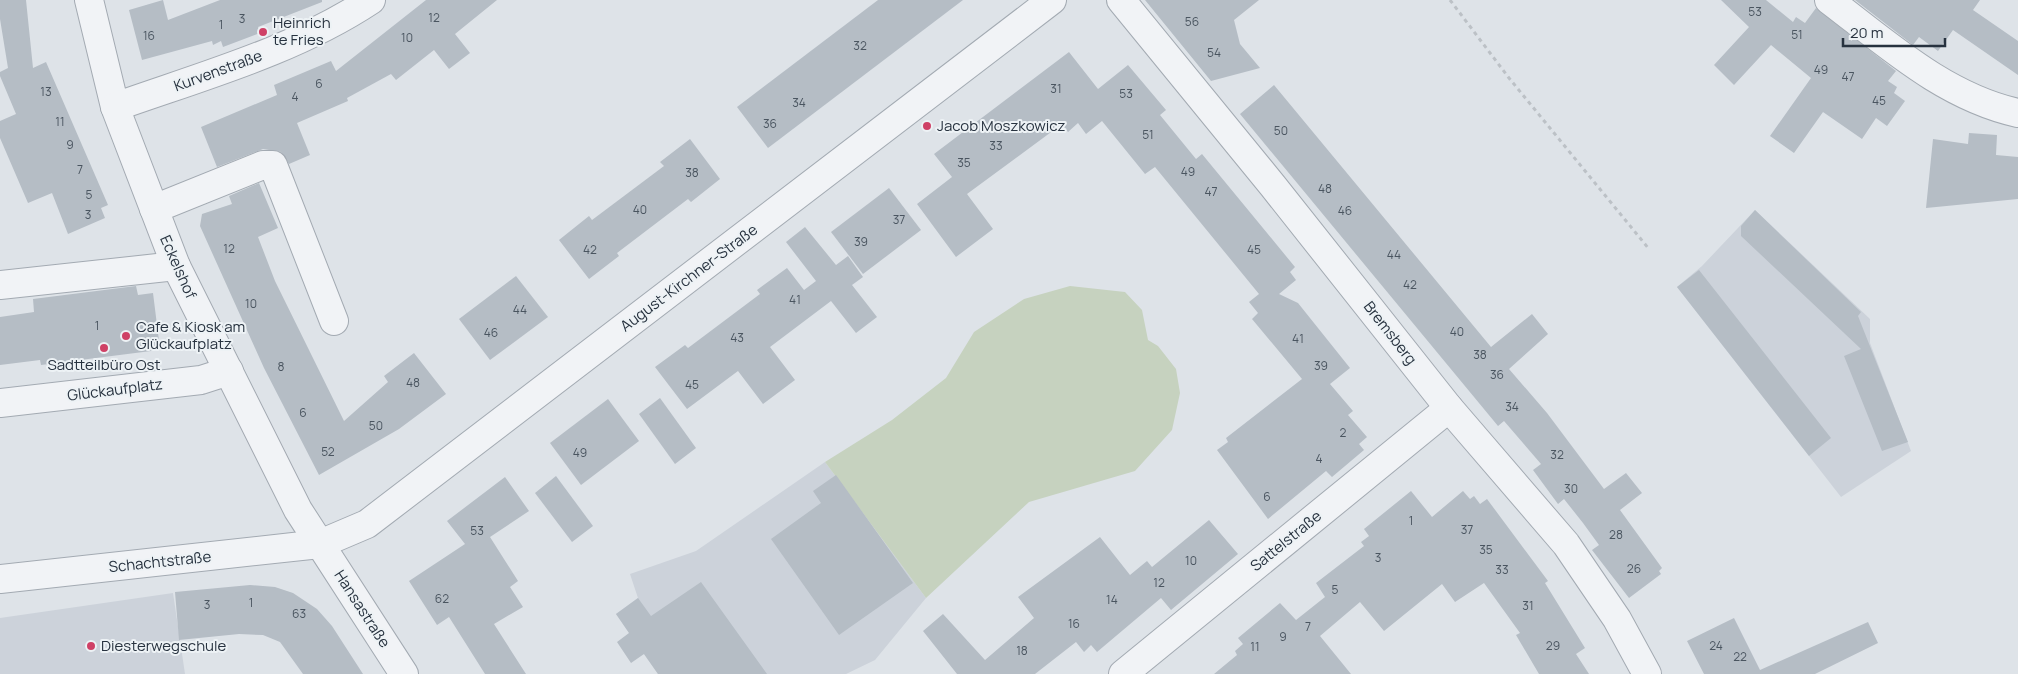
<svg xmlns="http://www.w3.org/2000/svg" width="2018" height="674" font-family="Manrope,sans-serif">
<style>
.built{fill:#ccd2da}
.green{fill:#c6d2bf}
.building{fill:#b5bdc5}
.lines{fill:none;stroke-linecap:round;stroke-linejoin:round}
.minor-casing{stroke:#a3aab2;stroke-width:30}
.path{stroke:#bcc1c6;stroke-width:3;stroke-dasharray:4 4;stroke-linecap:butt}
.minor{stroke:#f1f3f6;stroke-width:28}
.poi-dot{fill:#cf4166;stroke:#edf2f5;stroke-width:2}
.labels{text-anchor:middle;stroke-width:4;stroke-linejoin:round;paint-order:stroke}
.number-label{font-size:12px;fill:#4a5560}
.poi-label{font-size:15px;fill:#27323f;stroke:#edf2f5;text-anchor:start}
.street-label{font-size:15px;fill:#27323f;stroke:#edf2f5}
</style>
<rect width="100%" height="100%" fill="#dee3e8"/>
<g class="built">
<polygon points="1755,210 1870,319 1870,343 1911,451 1841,497 1677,287 1702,266"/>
<polygon points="825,462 926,598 875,660 846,674 658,674 616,614 638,598 630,574 696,551"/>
<polygon points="173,593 185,674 0,674 0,618"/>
</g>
<polygon class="green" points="1070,286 1125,292 1142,310 1148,340 1158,346 1176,369 1180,393 1172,430 1135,471 1029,502 926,598 825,462 892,420 946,378 974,332 1024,299"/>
<g class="building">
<polygon points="0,0 26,0 33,68 46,62 108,205 101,208 105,218 68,234 52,193 28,203 0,138 0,121 16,114 0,76 0,72 8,68 0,19"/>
<polygon points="163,0 168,20 220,0 322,0 322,2 258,27 260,33 223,47 221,41 213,45 212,41 142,60 129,10"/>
<polygon points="426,0 497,0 455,34 470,53 449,69 434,50 396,80 391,74 347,98 348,101 297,123 310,155 289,164 281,152 263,149 217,167 201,127 277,95 274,85 331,61 336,71"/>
<polygon points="878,0 963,0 768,148 737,107"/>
<polygon points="1145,0 1259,0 1234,20 1240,44 1260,68 1211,81"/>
<polygon points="1721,0 1766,0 1793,22 1796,17 1805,23 1816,8 1896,71 1888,81 1897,87 1894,93 1905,101 1887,126 1876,118 1862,139 1823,112 1794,153 1770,136 1811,78 1771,45 1734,85 1714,65 1749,27"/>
<polygon points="1855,0 1980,0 1973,10 2018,41 2018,75 1953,30 1938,51 1919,37 1913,45"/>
<polygon points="1069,52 1098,89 1128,65 1166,110 1160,115 1196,159 1202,154 1295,267 1290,272 1296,280 1279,294 1298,303 1350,368 1330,384 1353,411 1348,415 1367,437 1359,444 1364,450 1332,477 1326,471 1268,519 1217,450 1228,442 1226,438 1302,379 1252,319 1258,313 1249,302 1259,294 1155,167 1145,174 1102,121 1086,134 1078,123 1068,132 1062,124 967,194 993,229 956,257 917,204 952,177 934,154"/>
<polygon points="1274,85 1491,347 1532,314 1548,334 1509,369 1547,413 1604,489 1626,473 1642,493 1620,510 1662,568 1659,571 1661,574 1629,598 1592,550 1599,545 1583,523 1564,499 1558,504 1533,470 1541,464 1504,421 1498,426 1240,114"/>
<polygon points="1969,133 1997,135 1996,155 2018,157 2018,199 1926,208 1933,139 1968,144"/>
<polygon points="690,139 720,179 691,202 688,199 617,253 619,256 589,279 559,240 589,216 592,220 664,166 660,162"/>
<polygon points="259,183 278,228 258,237 275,281 344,421 388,382 384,376 414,353 446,394 399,429 319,475 264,368 200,226 202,214 232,204 229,196"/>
<polygon points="889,188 921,230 863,274 831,232"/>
<polygon points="1755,210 1861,312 1858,316 1908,442 1882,451 1844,356 1861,349 1741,236 1741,226"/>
<polygon points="805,227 836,265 848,256 863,277 852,285 877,317 856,333 831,301 770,347 795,380 763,404 738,371 687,409 655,367 685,345 688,348 760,294 757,290 787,268 804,290 816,281 786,242"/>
<polygon points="1699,270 1831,438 1809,456 1677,287"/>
<polygon points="516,276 548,317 490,360 459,319"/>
<polygon points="136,286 138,295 153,293 159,341 151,351 41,365 40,360 0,365 0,317 34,312 33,299"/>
<polygon points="660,398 696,448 675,464 639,414"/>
<polygon points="608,399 639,441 581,485 550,443"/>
<polygon points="836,475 913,583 839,635 771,539 821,503 813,491"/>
<polygon points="556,476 593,526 572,542 535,493"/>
<polygon points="505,477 529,511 490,537 518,581 510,587 523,607 494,624 526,674 485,674 449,617 437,625 409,581 465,544 447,521"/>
<polygon points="1411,491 1432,517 1463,491 1470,499 1474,496 1480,504 1487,499 1548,581 1545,583 1585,648 1576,654 1589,674 1539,674 1516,635 1520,633 1484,583 1455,602 1442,584 1384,631 1360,602 1320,636 1351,674 1214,674 1237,655 1235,651 1243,644 1238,638 1280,603 1296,620 1325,597 1316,583 1364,546 1361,542 1369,536 1364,529"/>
<polygon points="1209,520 1238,554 1171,610 1161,598 1097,652 1091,645 1084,652 1076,642 1035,674 957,674 923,631 943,614 985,660 1034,618 1018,597 1100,537 1130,575 1147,561 1152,567"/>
<polygon points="701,582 767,674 658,674 644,654 631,663 617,642 629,633 616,614 638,598 651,616"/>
<polygon points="250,585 275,587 293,593 317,609 332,626 363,674 303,674 280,642 263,635 239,634 179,640 175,592"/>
<polygon points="1734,618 1760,670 1868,622 1878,643 1815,674 1704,674 1687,641"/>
</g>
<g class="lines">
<g class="minor-casing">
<g id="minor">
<polyline points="89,0 115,107 176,266 298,510 404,674"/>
<polyline points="1121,0 1273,186 1449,408 1566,544 1617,619 1647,674"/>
<path d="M1829,0c58,44 116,97 189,113"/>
<path d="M115,107c87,-31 179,-56 256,-107"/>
<polyline points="154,209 263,165 273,165 334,321"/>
<polyline points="0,285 176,266"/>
<polyline points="0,403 201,380 229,371"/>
<polyline points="0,579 320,544 367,524 1052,0"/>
<polyline points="1123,674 1449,408"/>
</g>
</g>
<polyline class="path" points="1450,0 1509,78 1649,249"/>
<use href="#minor" class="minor"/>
</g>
<g class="poi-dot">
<circle cx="263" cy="32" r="5"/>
<circle cx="927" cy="126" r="5"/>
<circle cx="126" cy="336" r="5"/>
<circle cx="104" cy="348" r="5"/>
<circle cx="91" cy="646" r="5"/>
</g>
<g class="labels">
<g class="number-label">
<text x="1755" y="16">53</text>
<text x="434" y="22">12</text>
<text x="242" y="23">3</text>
<text x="1192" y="26">56</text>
<text x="221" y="29">1</text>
<text x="1797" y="39">51</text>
<text x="149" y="40">16</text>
<text x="407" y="42">10</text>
<text x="860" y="50">32</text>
<text x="1214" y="57">54</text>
<text x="1821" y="74">49</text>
<text x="1848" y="81">47</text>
<text x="319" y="88">6</text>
<text x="1056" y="93">31</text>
<text x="46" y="96">13</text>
<text x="1126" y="98">53</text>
<text x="295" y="101">4</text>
<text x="1879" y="105">45</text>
<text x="799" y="107">34</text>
<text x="60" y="126">11</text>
<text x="770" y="128">36</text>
<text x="1281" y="135">50</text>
<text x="1148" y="139">51</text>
<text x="70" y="149">9</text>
<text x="996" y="150">33</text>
<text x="964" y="167">35</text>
<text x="80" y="174">7</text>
<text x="1188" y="176">49</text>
<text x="692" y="177">38</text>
<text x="1325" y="193">48</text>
<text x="1211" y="196">47</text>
<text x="89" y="199">5</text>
<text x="640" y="214">40</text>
<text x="1345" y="215">46</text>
<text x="88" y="219">3</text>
<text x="899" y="224">37</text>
<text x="861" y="246">39</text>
<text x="229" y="253">12</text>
<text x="590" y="254">42</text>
<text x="1254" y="254">45</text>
<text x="1394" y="259">44</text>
<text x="1410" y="289">42</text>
<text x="795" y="304">41</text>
<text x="251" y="308">10</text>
<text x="520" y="314">44</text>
<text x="97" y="330">1</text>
<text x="1457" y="336">40</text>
<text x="491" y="337">46</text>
<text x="737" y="342">43</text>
<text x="1298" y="343">41</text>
<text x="1480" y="359">38</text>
<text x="1321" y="370">39</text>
<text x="281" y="371">8</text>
<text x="1497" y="379">36</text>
<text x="413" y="387">48</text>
<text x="692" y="389">45</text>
<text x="1512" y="411">34</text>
<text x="303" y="417">6</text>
<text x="376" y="430">50</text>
<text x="1343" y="437">2</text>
<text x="328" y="456">52</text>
<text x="580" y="457">49</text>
<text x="1557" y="459">32</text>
<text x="1319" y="463">4</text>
<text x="1571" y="493">30</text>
<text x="1267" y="501">6</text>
<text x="1411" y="525">1</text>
<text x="1467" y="534">37</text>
<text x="477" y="535">53</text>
<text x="1616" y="539">28</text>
<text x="1486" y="554">35</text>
<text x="1378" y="562">3</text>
<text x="1191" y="565">10</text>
<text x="1634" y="573">26</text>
<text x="1502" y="574">33</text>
<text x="1159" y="587">12</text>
<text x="1335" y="594">5</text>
<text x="442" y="603">62</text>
<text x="1112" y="604">14</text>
<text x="251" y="607">1</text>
<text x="207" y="609">3</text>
<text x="1528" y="610">31</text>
<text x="299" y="618">63</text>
<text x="1074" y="628">16</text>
<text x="1308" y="631">7</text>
<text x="1283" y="641">9</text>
<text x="1553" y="650">29</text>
<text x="1716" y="650">24</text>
<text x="1255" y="651">11</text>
<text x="1022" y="655">18</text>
<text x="1740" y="661">22</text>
</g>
<g class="poi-label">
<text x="273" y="28">Heinrich<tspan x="273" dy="17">te Fries</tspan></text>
<text x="937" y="131">Jacob Moszkowicz</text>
<text x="136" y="332">Cafe &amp; Kiosk am<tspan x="136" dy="17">Glückaufplatz</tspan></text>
<text x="104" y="370" text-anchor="middle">Sadtteilbüro Ost</text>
<text x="101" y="651">Diesterwegschule</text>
</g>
<g class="street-label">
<text transform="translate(218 71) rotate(-20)" y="5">Kurvenstraße</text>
<text transform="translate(178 267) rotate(66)" y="5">Eckelshof</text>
<text transform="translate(689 278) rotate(-37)" y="5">August-Kirchner-Straße</text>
<text transform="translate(1390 333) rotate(52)" y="5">Bremsberg</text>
<text transform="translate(115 390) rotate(-7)" y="5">Glückaufplatz</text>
<text transform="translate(1286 541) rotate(-39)" y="5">Sattelstraße</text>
<text transform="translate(160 562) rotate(-6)" y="5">Schachtstraße</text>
<text transform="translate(362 609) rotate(57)" y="5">Hansastraße</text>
</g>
</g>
<path d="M1843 38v8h102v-8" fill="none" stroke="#27323f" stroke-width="2.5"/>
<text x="1850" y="38" font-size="15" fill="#27323f" stroke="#edf2f5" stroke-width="4" paint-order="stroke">20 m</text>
</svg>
